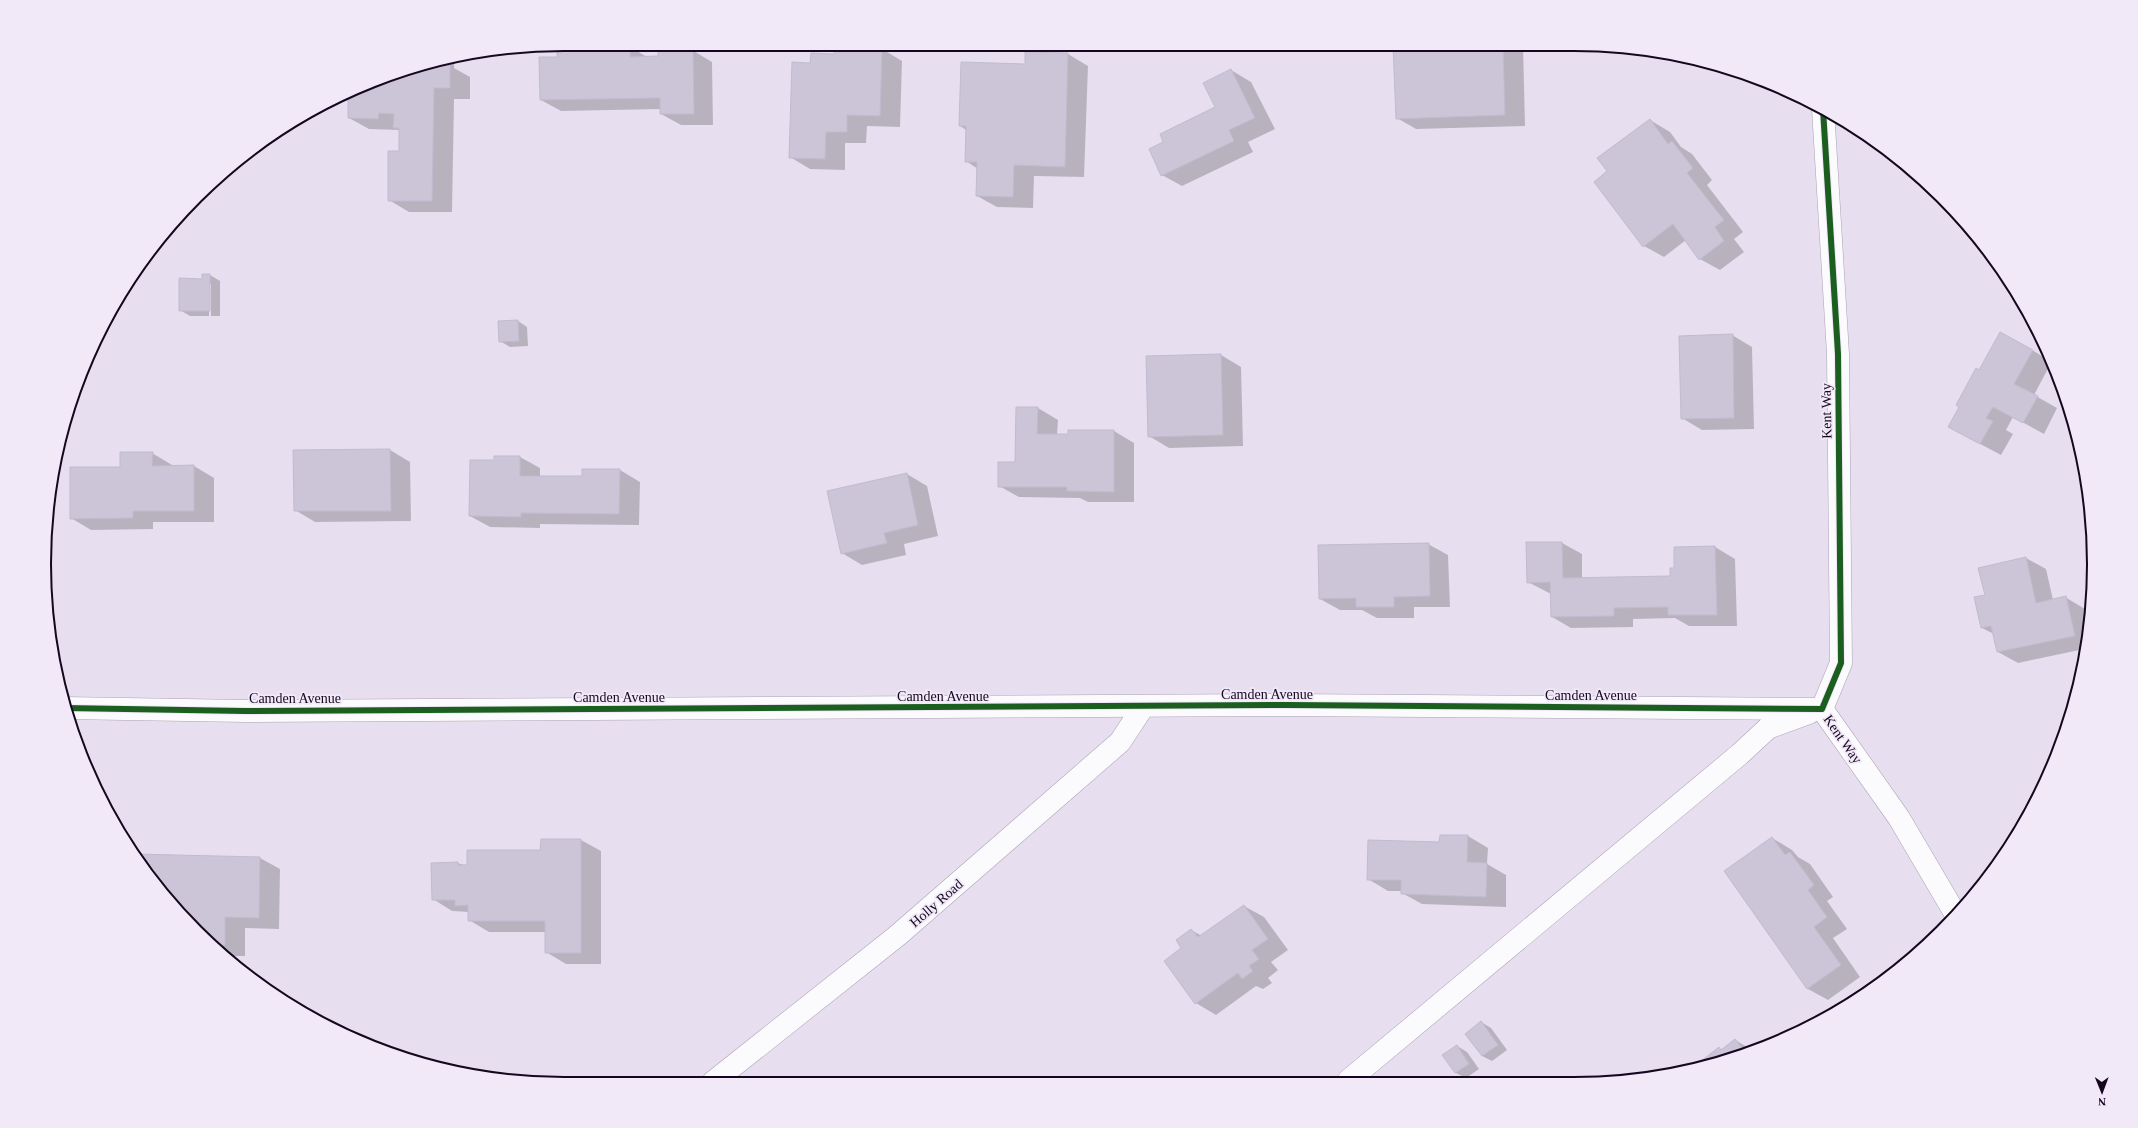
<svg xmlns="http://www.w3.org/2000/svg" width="2138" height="1128" font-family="'Times New Roman',serif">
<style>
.shadow{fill:#0003;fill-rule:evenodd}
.building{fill:#cbc5d7;stroke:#c0bbd0}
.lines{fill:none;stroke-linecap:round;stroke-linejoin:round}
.street-casing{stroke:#aca1b5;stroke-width:23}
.street{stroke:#fbfafd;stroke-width:22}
.cycleway-casing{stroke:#f1e9f8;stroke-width:8}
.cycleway{stroke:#1b5e20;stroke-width:6}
.labels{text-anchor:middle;stroke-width:3.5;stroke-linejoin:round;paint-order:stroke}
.street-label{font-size:14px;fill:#15071f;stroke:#f1e9f8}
.rim{fill:none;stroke:#15071f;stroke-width:2}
</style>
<rect width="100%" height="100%" fill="#e7dfef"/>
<g class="shadow">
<polygon points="584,44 603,44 610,48 630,47 647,57 659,57 692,50 712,62 713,125 681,125 661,114 661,109 561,111 541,100 558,58 584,49"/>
<polygon points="1394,45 1523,45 1525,126 1416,129 1397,118"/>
<polygon points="882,49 902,61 900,127 867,126 866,143 845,143 845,170 810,169 790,157 811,64 834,55"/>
<polygon points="1068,54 1088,66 1084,177 1034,176 1033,208 997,207 977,196 978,169 966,161 966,130 960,126 1026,65"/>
<polygon points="445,59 454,64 454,68 470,77 470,99 454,99 452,212 409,212 389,200 400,152 400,130 369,129 349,118 349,93 397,72"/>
<polygon points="1231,70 1251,82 1275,129 1248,142 1253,152 1182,186 1162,175 1216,107"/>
<polygon points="1650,120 1670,132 1681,147 1692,154 1712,180 1707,185 1743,232 1734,239 1744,252 1720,270 1700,259 1686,240 1664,257 1644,246 1608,171"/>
<path d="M210,275l10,6v35h-30l-10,-6 22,-30zM209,284h2v32h-2z"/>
<polygon points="518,321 527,327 528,346 510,347 500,341"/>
<polygon points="1732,335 1752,347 1754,429 1702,430 1682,418"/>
<polygon points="2032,350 2050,361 2051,363 2034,395 2057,408 2044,434 2013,417 2006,430 2013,434 2001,455 1969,438 1980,371"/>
<polygon points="1221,355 1241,367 1243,446 1169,448 1149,436 1147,357"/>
<polygon points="1038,408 1058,420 1057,435 1114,431 1134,443 1134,502 1088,502 1080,498 1019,497 999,486 1016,463"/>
<polygon points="390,450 410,462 411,521 315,522 295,510 294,451"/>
<polygon points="152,453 172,465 172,467 194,466 214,478 214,522 153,522 153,529 91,530 71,518 121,468"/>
<polygon points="520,457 540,468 540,477 583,477 620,470 640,482 639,525 540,524 540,528 490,527 470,516 495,461"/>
<polygon points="907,474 927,486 938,536 904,544 906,555 862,565 842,553"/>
<polygon points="1562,543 1582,554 1582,579 1671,577 1676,569 1675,548 1715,547 1735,559 1737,626 1689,626 1675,618 1633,619 1633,627 1571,628 1552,617 1551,594 1528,582"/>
<polygon points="1428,544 1448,555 1450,607 1414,607 1414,618 1377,618 1362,610 1340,610 1320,599"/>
<polygon points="2026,558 2046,569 2053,600 2065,597 2085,609 2089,623 2084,649 2018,663 1998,652 1994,634 1982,628 1975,598 1986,595"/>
<polygon points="1468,836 1488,848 1487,864 1506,875 1506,907 1422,904 1402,893 1402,891 1388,891 1368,879 1440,843"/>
<polygon points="1772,838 1792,850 1798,857 1810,864 1833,897 1827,901 1847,929 1833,938 1860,977 1828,1000 1808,989 1725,872"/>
<polygon points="581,840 601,851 601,964 566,964 546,952 546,932 489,932 469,920 469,912 452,911 433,899 457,863 468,866 541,851"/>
<polygon points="134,855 260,858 280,869 279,929 245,928 245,956 224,956 196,932"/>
<polygon points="1244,906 1264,917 1288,950 1271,962 1278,970 1268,978 1272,983 1263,989 1256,986 1216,1015 1196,1003 1183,948 1191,930 1202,936"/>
<polygon points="1481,1022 1491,1028 1507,1050 1492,1061 1482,1056"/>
<polygon points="1735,1040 1752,1050 1698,1065 1719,1048 1723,1051"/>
<polygon points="1457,1046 1467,1052 1479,1069 1466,1078 1456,1073 1444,1055"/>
<polygon points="1548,1076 1555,1080 1542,1080"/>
</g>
<g class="building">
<polygon points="583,44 601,44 601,47 630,46 630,57 658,56 658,50 693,49 694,114 660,114 660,98 540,100 539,57 557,57 557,48 583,48"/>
<polygon points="1393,45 1503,45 1505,115 1396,119"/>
<polygon points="834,47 882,48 880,116 847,115 847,132 826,132 825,159 789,158 792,62 810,63 811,53 834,54"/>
<polygon points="1025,52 1068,53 1065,167 1014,165 1013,197 976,196 977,162 965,162 966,126 959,126 961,62 1025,64"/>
<polygon points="434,62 434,64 450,65 450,88 434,88 432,201 388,201 388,151 399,151 399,128 393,128 394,114 379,113 378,119 348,118 348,94 397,72"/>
<polygon points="1231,69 1255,118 1229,130 1234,141 1161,176 1149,149 1163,142 1160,134 1215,107 1203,83"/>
<polygon points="1650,119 1668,144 1672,141 1693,168 1687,173 1724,220 1715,227 1724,241 1699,260 1673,224 1643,247 1594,182 1607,171 1597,158"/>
<polygon points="202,274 210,274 210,311 179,311 179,278 202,279"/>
<polygon points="518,320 519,341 499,342 498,321"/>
<polygon points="2000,332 2033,350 2014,384 2038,396 2023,423 1993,407 1986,418 1993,421 1980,444 1948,427 1959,407 1956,405 1976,368 1979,370"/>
<polygon points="1733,334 1734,418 1681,419 1679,336"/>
<polygon points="1221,354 1223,435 1148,437 1146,356"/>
<polygon points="1016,407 1038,407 1037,434 1068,434 1068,430 1114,430 1114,492 1067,491 1067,487 998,487 998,462 1015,462"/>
<polygon points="390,449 391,511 294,511 293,450"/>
<polygon points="120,452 153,452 152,466 194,465 194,511 133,511 133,518 70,519 70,467 120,467"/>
<polygon points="494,456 520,456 520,476 582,476 582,469 620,469 619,514 521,513 521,517 469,516 470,460 494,460"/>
<polygon points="907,473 918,525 884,533 887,543 841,554 827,491"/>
<polygon points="1526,542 1562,542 1563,578 1670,576 1670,568 1674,568 1674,547 1715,546 1717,615 1668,615 1668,607 1614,608 1614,616 1551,617 1550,582 1527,583"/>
<polygon points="1429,543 1430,596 1394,597 1394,607 1356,607 1356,598 1319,599 1318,545"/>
<polygon points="2026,557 2036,603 2066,596 2075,636 1997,652 1991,626 1981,628 1974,597 1985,595 1978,568"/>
<polygon points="1440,835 1468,835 1467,862 1487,863 1486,897 1401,894 1401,880 1367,880 1368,840 1439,842"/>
<polygon points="1772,837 1785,855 1790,852 1814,885 1808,890 1827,917 1814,927 1841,965 1807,989 1724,871"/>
<polygon points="541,839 581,839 581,953 545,953 545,921 468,921 468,905 455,906 455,900 432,900 431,863 458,862 458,865 467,865 467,850 540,850"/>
<polygon points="133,854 260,857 259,918 225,917 225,945 211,945 191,925 191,917 184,916"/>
<polygon points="1244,905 1268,939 1252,950 1259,959 1249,966 1253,971 1242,979 1238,973 1195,1004 1164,961 1181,948 1176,940 1191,929 1198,937"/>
<polygon points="1481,1021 1498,1045 1482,1056 1465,1034"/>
<polygon points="1735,1039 1745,1052 1696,1065 1719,1047 1721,1050"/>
<polygon points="1457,1045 1469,1064 1455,1073 1442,1055"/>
</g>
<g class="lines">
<g class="street-casing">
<g id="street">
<polyline points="65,708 245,711 1287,705 1822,709"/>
<polyline points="1822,709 1841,663 1838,354 1823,109"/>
<polyline points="1822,709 1899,818 1956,915"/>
<polyline points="1349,1080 1740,754 1768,728 1809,713"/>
<polyline points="713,1082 897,936 1120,742 1143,707"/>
</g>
</g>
<use href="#street" class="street"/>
<g class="cycleway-casing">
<polyline id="cycleway" points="65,708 245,711 1287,705 1822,709 1841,663 1838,354 1823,109"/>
</g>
<use href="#cycleway" class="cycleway"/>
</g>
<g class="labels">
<g class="street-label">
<text transform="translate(1826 411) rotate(-91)" y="5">Kent Way</text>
<text x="1267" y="699">Camden Avenue</text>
<text x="1591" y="700">Camden Avenue</text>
<text x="943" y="701">Camden Avenue</text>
<text x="619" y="702">Camden Avenue</text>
<text x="295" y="703">Camden Avenue</text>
<text transform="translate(1843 739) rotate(55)" y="5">Kent Way</text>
<text transform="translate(936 903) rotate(-41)" y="5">Holly Road</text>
</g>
</g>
<path d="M0 0H2138V1128H0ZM564 51H1574A513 513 0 0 1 2087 564V564A513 513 0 0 1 1574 1077H564A513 513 0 0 1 51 564V564A513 513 0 0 1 564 51Z" fill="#f1e9f8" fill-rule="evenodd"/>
<path class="rim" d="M564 51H1574A513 513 0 0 1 2087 564V564A513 513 0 0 1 1574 1077H564A513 513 0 0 1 51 564V564A513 513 0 0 1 564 51Z"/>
<g transform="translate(2102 1092) rotate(179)" stroke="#f1e9f8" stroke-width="3" paint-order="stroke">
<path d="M0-3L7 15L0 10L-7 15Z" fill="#15071f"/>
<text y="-6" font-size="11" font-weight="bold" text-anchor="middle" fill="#15071f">N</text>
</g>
</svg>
